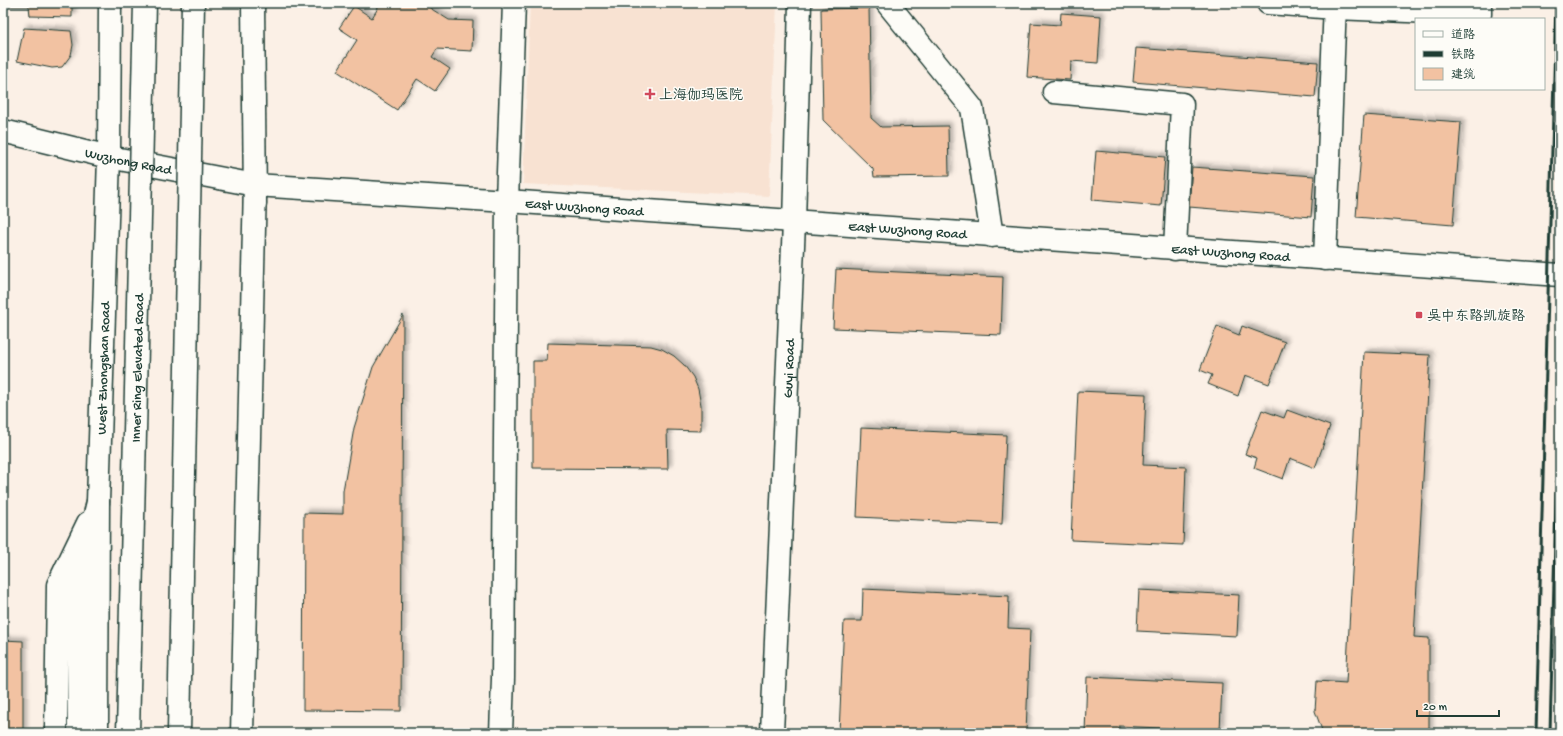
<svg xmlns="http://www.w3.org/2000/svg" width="1563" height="736" font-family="'Gochi Hand','LXGW WenKai TC',sans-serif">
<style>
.built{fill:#f8e2d2}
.building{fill:#f2c2a2;stroke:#1f3d34;filter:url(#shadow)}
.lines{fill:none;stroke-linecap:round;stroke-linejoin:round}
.minor-casing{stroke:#1f3d34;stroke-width:25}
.major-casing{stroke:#1f3d34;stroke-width:25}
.highway-casing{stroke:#1f3d34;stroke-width:25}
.minor{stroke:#fdfcf7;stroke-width:22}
.major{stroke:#fdfcf7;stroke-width:22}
.highway{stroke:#fdfcf7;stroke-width:22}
.rail{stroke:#1f3d34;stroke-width:3}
.highway-bridge-casing{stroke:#1f3d34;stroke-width:25;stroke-linecap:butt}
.highway-bridge{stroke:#fdfcf7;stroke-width:22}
.poi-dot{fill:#d1495b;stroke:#fdfcf7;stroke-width:1.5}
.labels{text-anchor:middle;stroke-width:3;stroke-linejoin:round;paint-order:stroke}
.poi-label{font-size:14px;fill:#1f3d34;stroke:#fdfcf7;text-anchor:start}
.street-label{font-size:14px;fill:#1f3d34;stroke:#fdfcf7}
</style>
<defs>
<filter id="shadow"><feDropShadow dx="3.5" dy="-3.5" stdDeviation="2" flood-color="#0004"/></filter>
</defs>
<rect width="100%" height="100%" fill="#fbf0e6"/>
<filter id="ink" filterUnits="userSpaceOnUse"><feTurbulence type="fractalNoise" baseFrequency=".025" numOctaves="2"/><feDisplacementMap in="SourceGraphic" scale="8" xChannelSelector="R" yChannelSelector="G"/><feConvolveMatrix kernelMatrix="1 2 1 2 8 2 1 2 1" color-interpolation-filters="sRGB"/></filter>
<g filter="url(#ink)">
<polygon class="built" points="530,3 777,3 769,196 523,184"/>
<g class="building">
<polygon points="3,3 72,3 72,17 30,16 29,6 3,6"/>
<polygon points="376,3 422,3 449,20 473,21 472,51 437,49 432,57 450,69 435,91 417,79 397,110 337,71 357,40 339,28 354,6 372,18 378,8"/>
<polygon points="869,8 871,118 881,127 948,126 949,176 874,177 873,169 823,120 821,9"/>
<polygon points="1061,13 1101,16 1098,63 1071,61 1070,80 1027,77 1031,23 1060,25"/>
<polygon points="24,28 71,31 73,45 71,55 62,67 52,68 17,61"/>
<polygon points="1136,48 1318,62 1315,97 1133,82"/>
<polygon points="1364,115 1461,122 1453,225 1356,217"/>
<polygon points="1096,151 1165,157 1161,206 1092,200"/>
<polygon points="1192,167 1314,176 1311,217 1189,207"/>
<polygon points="836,269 1003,277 1001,335 833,328"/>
<polygon points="403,315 401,711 303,710 304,513 343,514 343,491 354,428 373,367"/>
<polygon points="1217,326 1239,335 1242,326 1285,342 1269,384 1245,375 1238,396 1208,384 1212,375 1200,370"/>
<polygon points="548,343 651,346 662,349 674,356 684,365 693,377 698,389 701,405 701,431 667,430 668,469 533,468 533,361 547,361"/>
<polygon points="1364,352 1430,355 1414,637 1429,638 1429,733 1323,733 1315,711 1317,681 1346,683"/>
<polygon points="1078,391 1146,394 1143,465 1186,467 1183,545 1071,540"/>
<polygon points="1262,410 1284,418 1287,410 1330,426 1315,468 1290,458 1283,479 1254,468 1257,458 1245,454"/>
<polygon points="861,428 1006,435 1002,524 857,517"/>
<polygon points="863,589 1009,596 1008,628 1030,629 1026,733 839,733 844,621 862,621"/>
<polygon points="1139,590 1239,595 1237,636 1137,631"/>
<polygon points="3,640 23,641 23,733 3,733"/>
<polygon points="1087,677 1222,683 1220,731 1119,726 1119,733 1085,733"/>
</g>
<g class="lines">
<g class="minor-casing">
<g id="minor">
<polyline points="887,3 972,108 992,236"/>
<polyline points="1268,3 1335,8 1480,14 1480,3"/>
<polyline points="1054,92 1182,104 1175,249"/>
<path id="s1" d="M255,185l252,16 1053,74"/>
<polyline points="1325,259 1335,3"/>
<polyline points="501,733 503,678 507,201 514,3"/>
<path id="s2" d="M772,733l22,-510 6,-220"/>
</g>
</g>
<g class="major-casing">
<g id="major">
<polyline points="253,3 255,204"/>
<path id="s3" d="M3,131l106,26 146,28"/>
<polyline points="56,733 58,585 88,523"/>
<path id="s4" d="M97,733l1,-231 11,-345 1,-154"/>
</g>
</g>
<g class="highway-casing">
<g id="highway">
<polyline points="79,733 79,580 98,502"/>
<polyline points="242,733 255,185"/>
</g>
</g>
<use href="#minor" class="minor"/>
<use href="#major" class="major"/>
<use href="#highway" class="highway"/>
<g class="rail">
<polyline points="1536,733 1556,3"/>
<polyline points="1550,733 1560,351"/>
</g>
<g class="highway-bridge-casing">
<g id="highway-bridge">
<path id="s5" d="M128,733l17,-730"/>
<polyline points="179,733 193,3"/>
</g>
</g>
<use href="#highway-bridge" class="highway-bridge"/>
</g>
</g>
<g class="poi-dot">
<path d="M648 88h4v4h4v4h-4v4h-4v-4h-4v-4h4z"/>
<rect x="1415" y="311" width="8" height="8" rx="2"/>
</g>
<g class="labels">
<g class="poi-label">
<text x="659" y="99">上海伽玛医院</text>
<text x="1427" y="320">吴中东路凯旋路</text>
</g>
<g class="street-label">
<text dy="5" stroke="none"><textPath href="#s3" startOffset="129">Wuzhong Road</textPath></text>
<text dy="5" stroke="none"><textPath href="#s1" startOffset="330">East Wuzhong Road</textPath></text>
<text dy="5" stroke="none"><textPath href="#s1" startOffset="654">East Wuzhong Road</textPath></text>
<text dy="5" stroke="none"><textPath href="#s1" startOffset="978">East Wuzhong Road</textPath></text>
<text dy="5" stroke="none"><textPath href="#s4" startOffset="365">West Zhongshan Road</textPath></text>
<text dy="5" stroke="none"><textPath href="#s5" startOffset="365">Inner Ring Elevated Road</textPath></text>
<text dy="5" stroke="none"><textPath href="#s2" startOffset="365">Guyi Road</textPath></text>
</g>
</g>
<rect width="1563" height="736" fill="none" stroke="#fdfcf7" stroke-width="16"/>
<rect x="8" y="8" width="1547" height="720" fill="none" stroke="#1f3d34" stroke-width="1.5" filter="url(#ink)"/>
<rect x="1415" y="18" width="130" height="72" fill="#fdfcf7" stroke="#a4b0a9"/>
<rect x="1423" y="31" width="20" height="6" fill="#fdfcf7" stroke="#a4b0a9"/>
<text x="1451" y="38" font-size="12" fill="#1f3d34">道路</text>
<rect x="1423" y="51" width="20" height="6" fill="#1f3d34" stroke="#a4b0a9"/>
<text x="1451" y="58" font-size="12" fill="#1f3d34">铁路</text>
<rect x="1423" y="68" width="20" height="12" fill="#f2c2a2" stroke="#a4b0a9"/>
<text x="1451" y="78" font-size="12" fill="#1f3d34">建筑</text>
<path d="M1417 710v6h82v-6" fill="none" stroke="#1f3d34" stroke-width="2"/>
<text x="1423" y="710" font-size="12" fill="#1f3d34" stroke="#fdfcf7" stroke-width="3" paint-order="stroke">20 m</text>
</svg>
